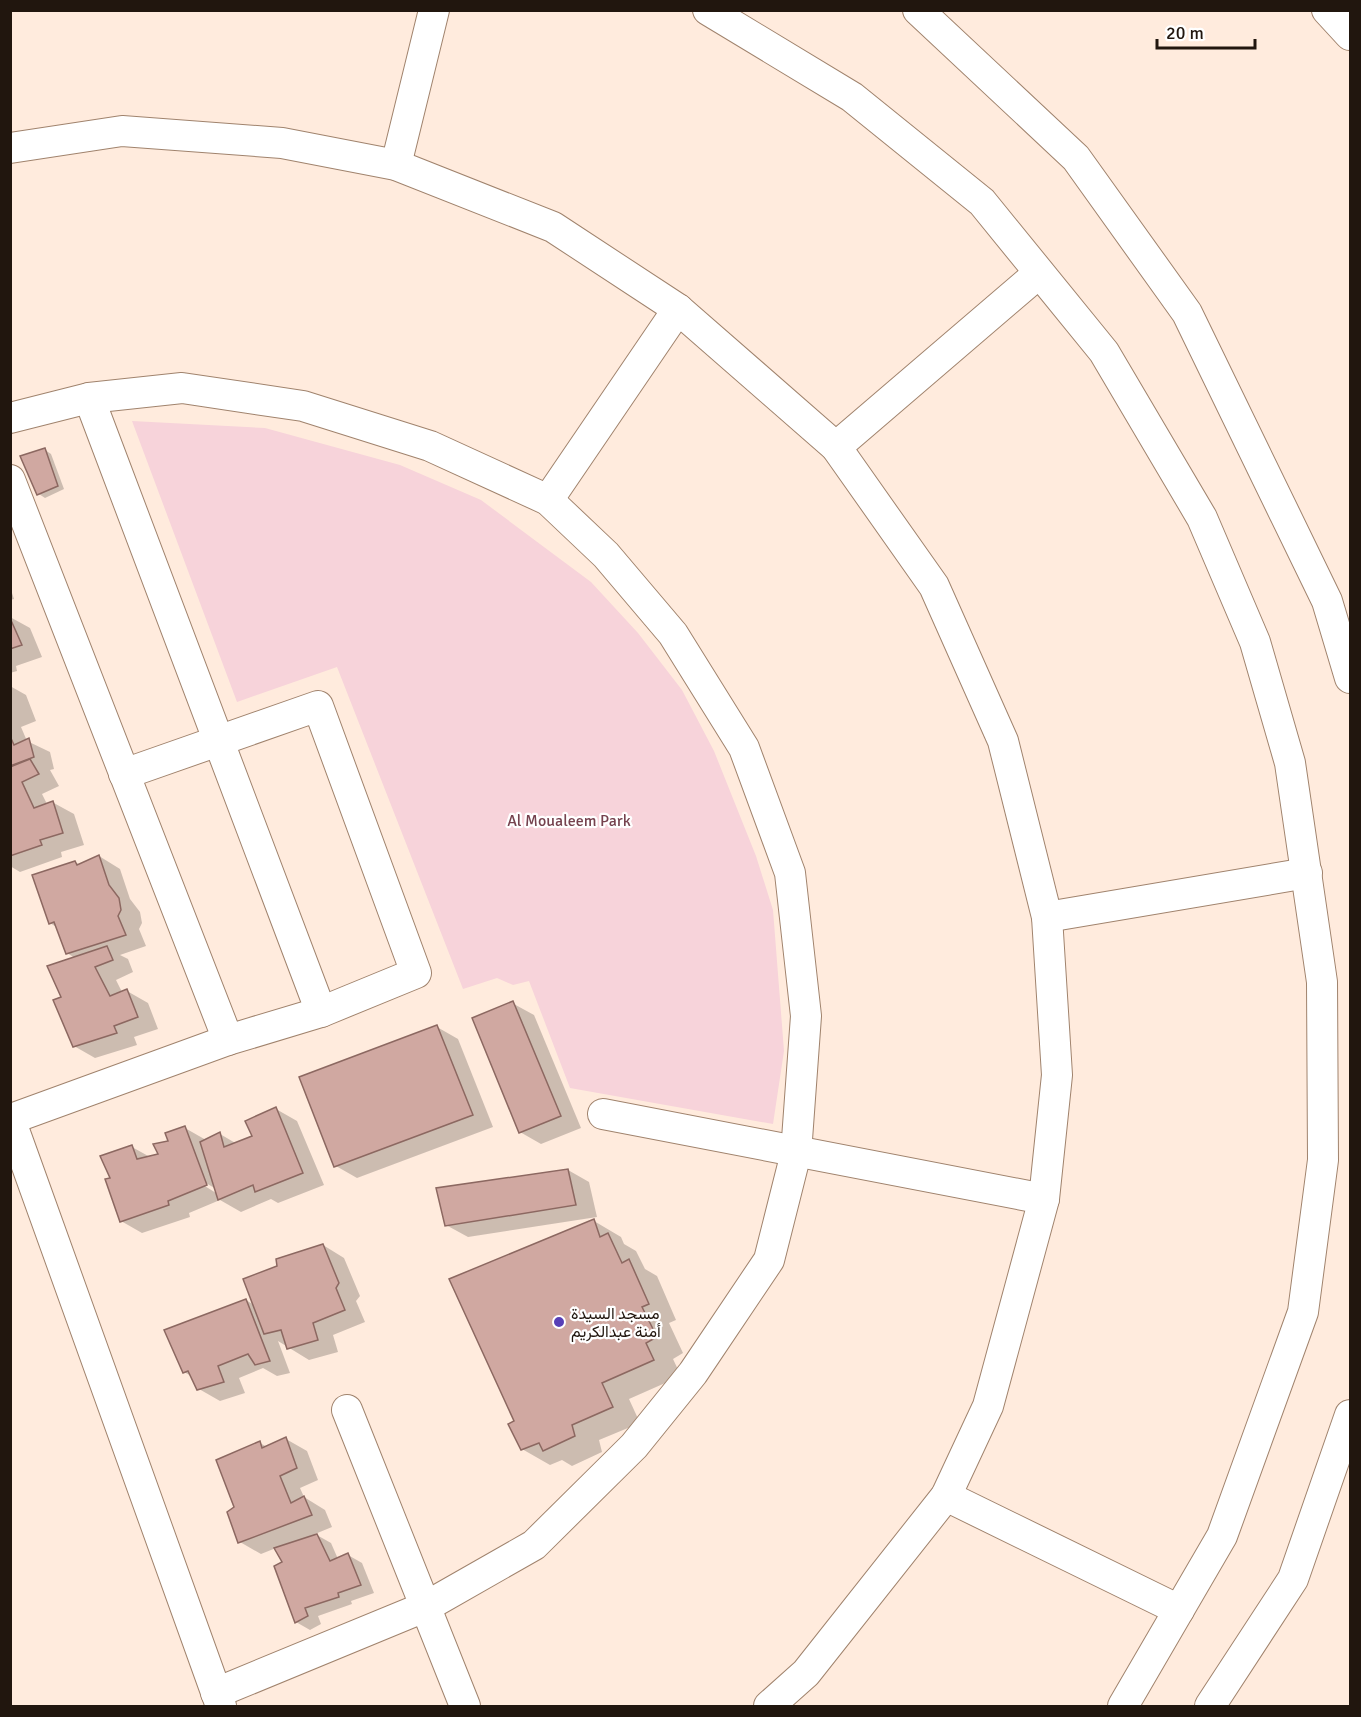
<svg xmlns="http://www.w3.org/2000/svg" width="1361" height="1717" font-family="Signika,Vazirmatn,sans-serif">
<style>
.green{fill:#f7d3da}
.shadow{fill:#0003;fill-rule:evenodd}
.building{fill:#d0a8a1;stroke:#8c6861;stroke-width:1.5}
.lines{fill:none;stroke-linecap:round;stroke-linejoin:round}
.street-casing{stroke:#a0836d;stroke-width:32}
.street{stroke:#fff;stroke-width:30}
.poi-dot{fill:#573fb7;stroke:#fff;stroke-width:2}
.labels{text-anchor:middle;stroke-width:4.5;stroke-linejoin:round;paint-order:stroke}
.park-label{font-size:16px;fill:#75424e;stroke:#fff}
.poi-label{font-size:16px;fill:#21160e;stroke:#fff;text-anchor:start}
</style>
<rect width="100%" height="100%" fill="#ffebdd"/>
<polygon class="green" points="132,421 265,428 400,465 481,500 591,582 638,633 682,690 714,751 756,856 773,910 784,1051 773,1124 570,1088 529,981 513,985 497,978 463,989 337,667 237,702"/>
<g class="shadow">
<polygon points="45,450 51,454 64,489 45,498 39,494"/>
<polygon points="10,587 14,599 10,600"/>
<polygon points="10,617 30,628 42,657 16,666 17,671 10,673"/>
<polygon points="10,686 26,695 36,721 21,727 27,741 50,752 54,769 50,770 59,786 42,794 47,804 52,802 74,814 84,845 61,852 62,857 20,872 10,866"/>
<polygon points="99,856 120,869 130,899 140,912 142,923 139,929 146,946 120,955 128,959 133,972 116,980 122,992 127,991 148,1003 158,1029 134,1037 137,1045 95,1058 74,1046 63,998 75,958 67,953 58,928 50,923 75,862 80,865"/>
<polygon points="512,1003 534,1015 581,1128 541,1144 520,1132"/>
<polygon points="437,1027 458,1039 493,1127 357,1178 336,1166"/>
<path d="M276,1109l21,12 27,64 -46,18 -7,-4 -30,13 -21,-12 -31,13 1,4 -48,16 -21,-12 -9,-42 20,-32 18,10 11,-2 24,-27 21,12 14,-6 17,10 18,-7zM201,1180l15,9v4l-16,-10z"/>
<polygon points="568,1170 589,1182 597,1217 468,1237 446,1225"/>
<polygon points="594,1221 621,1237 624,1244 636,1251 645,1269 657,1276 676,1320 669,1323 683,1353 673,1359 681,1376 629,1399 640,1423 599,1440 602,1452 572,1466 562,1460 550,1465 522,1449 516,1422"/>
<polygon points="323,1245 344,1258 360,1296 356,1301 365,1322 333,1335 338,1352 309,1360 278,1341 290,1373 277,1376 263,1368 239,1378 245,1393 220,1401 199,1389 193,1377 184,1372 246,1300 254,1305 279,1267"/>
<polygon points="286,1439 307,1451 318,1480 300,1488 304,1497 325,1510 332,1527 315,1534 331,1543 338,1559 348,1555 362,1563 374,1593 351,1601 352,1604 318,1616 321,1624 310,1630 296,1622 285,1563 276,1548 261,1554 240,1542 236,1507 260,1443 267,1447"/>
</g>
<g class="building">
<polygon points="45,448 58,486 37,495 20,456"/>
<polygon points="10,618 22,645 10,649"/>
<polygon points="10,736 14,745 29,738 34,757 10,766"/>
<polygon points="30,759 39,774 22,782 34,808 53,801 63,833 40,840 42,845 10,856 10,767"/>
<polygon points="99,855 109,885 119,898 121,910 118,916 126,935 66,954 54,922 49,924 32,875 75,861 77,865"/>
<polygon points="107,946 113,960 95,967 110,996 127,989 138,1017 114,1026 117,1033 73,1047 53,1000 61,997 47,966"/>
<polygon points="513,1001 561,1116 519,1133 472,1018"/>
<polygon points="437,1025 473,1115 334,1167 299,1077"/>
<polygon points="276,1107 303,1173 255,1192 253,1185 218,1200 200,1142 220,1132 224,1147 252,1136 245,1121"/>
<polygon points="185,1126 207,1185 168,1201 169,1205 120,1222 105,1179 110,1178 100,1156 132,1145 137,1159 158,1154 153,1144 168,1141 165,1133"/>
<polygon points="568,1169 576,1205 445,1226 436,1188"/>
<polygon points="594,1219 600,1237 608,1233 622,1263 629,1259 649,1304 642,1307 657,1337 646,1343 654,1360 602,1383 613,1407 572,1425 575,1436 543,1451 539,1443 521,1450 508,1424 514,1421 449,1279"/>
<polygon points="323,1244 339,1283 336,1288 345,1310 313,1323 318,1340 287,1349 281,1330 264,1334 243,1279 277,1266 276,1259"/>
<polygon points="246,1299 270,1361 255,1365 248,1354 218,1366 224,1382 197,1390 188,1371 183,1373 164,1330"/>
<polygon points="286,1437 297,1468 280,1476 291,1503 304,1496 312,1515 238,1543 227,1512 234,1507 216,1460 260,1441 262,1448"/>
<polygon points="317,1534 330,1561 348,1553 361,1585 338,1593 339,1597 305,1608 308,1616 295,1623 274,1566 282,1562 274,1548"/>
</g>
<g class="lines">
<g class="street-casing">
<g id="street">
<polyline points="708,10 852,97 982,202 1104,352 1202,518 1255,642 1290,763 1322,982 1323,1160 1303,1312 1222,1536 1123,1706"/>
<polyline points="918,10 1076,158 1187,313 1327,601 1350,678"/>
<polyline points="1327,10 1350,35"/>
<polyline points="10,148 122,131 282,143 396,165 553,227 678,309 836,447 934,586 1003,741 1047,917 1057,1075 1044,1199 988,1406 946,1496 806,1673 769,1706"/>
<polyline points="396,165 434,10"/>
<polyline points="89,398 321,1012"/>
<polyline points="10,418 89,398 182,388 303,406 430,446 548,500 606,555 673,634 744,748 790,873 806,1016 796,1153 769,1260 693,1373 634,1446 534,1545 427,1606 216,1693"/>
<polyline points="836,447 1039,273"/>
<polyline points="10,480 228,1040"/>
<polyline points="548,500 678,309"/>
<polyline points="1047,917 1307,873"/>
<polyline points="603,1114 1044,1199"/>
<polyline points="10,1119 221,1706"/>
<polyline points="11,1119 228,1040 321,1012 416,973 318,706 124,774"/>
<polyline points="347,1410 465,1706"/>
<polyline points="946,1496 1179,1610"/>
<polyline points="1210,1706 1293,1579 1350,1415"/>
</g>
</g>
<use href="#street" class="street"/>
</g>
<circle class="poi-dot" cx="559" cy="1322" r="6"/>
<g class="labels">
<g class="park-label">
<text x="569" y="826">Al Moualeem Park</text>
</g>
<g class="poi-label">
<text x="571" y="1319">مسجد السيدة<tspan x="571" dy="18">أمنة عبدالكريم</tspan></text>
</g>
</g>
<rect width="1361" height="1717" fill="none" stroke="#21160e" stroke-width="24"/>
<path d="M1157 39v9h98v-9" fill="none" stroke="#21160e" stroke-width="3"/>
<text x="1166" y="39" font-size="18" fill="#21160e" stroke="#ffffff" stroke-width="4.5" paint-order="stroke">20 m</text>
</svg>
